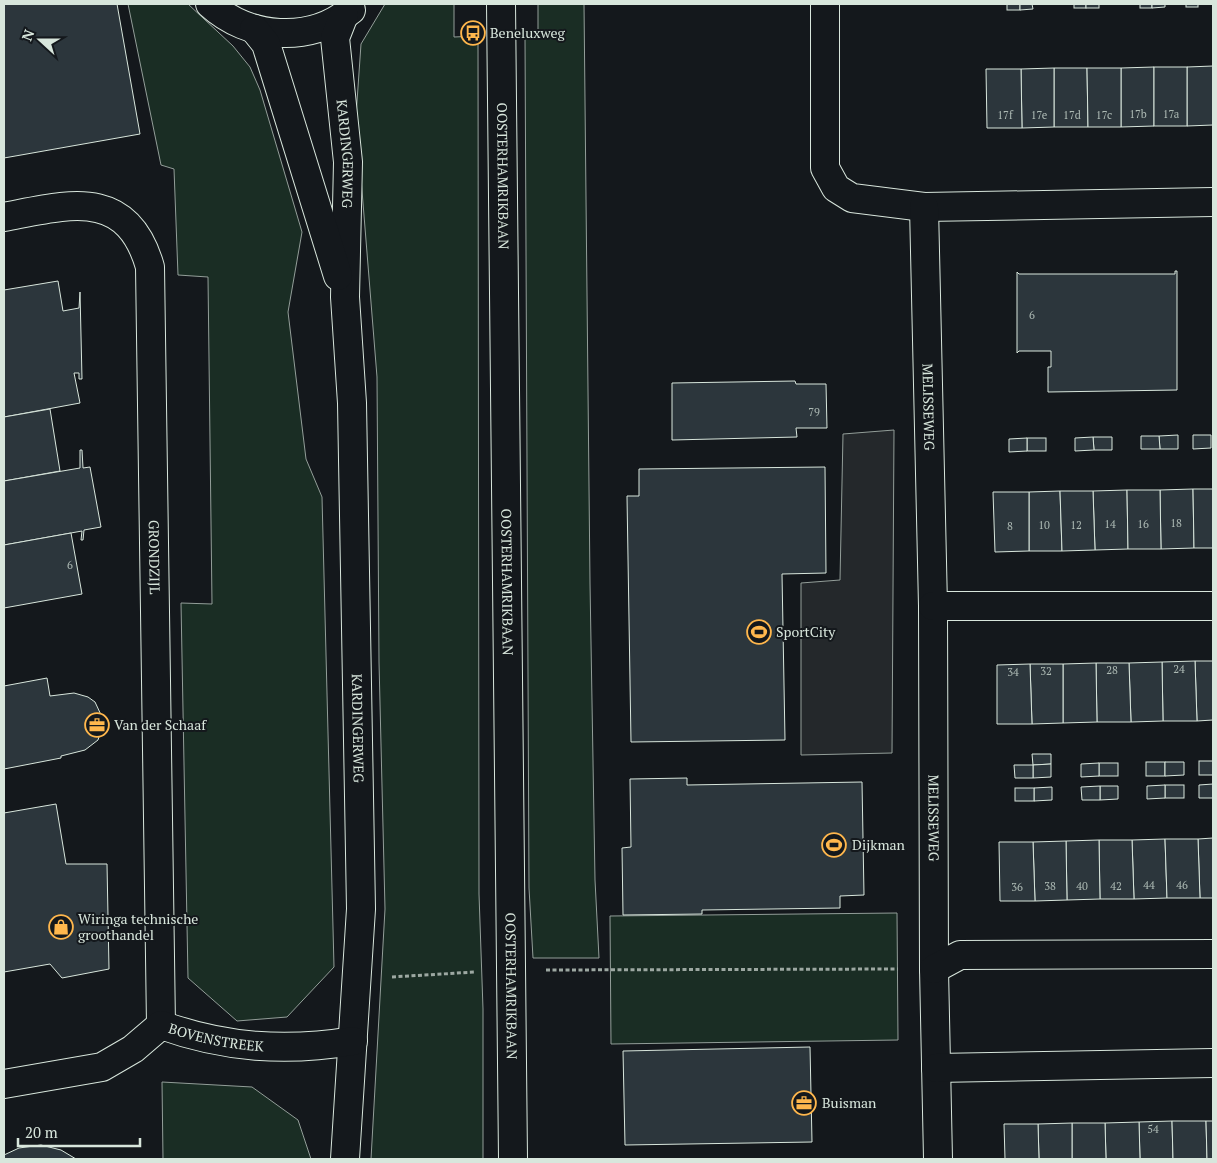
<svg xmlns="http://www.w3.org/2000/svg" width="1217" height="1163" font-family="'PT Serif',serif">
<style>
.green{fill:#1a2d24;stroke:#939e99}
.parking{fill:#24282b;stroke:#939e99}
.building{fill:#2c363c;stroke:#d8e6dc}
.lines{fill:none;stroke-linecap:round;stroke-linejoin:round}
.minor-casing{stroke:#d8e6dc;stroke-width:30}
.path{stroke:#9da8a2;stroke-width:3;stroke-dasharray:4 2.5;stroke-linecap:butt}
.minor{stroke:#14181c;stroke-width:28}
.labels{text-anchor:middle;stroke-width:4;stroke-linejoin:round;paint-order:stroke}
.number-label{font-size:11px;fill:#adbab4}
.poi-label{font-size:14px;fill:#d8e6dc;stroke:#14181c;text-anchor:start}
.street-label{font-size:14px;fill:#d8e6dc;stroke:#14181c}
</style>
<rect width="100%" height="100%" fill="#14181c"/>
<g class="green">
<polygon points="128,4 188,4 233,46 250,67 260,90 302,232 288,312 306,459 322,497 334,967 287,1017 237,1021 188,978 181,603 212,604 208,277 178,275 174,169 161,165"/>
<polygon points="385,4 454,4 454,37 478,36 479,894 483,1009 483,1159 371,1159 385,909 379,662 377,377 356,116 361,44"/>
<polygon points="538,4 584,4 590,583 595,880 599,958 533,958 529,888 525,35 538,35"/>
<polygon points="897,913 898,1040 611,1044 610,916"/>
<polygon points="162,1082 252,1087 298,1120 311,1159 163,1159"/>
</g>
<polygon class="parking" points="894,430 892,753 801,755 801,583 840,580 843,434"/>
<g class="building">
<polygon points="4,4 117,4 140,134 4,158"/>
<rect x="1007" y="4" width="13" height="6"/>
<polygon points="1020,4 1032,4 1033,9 1020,10"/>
<rect x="1074" y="4" width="12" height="4"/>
<rect x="1086" y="4" width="13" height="4"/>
<rect x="1140" y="4" width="12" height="4"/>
<polygon points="1152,4 1165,4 1165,7 1152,8"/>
<rect x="1186" y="4" width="12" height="3"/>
<polygon points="1213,66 1213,125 1187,126 1187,67"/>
<polygon points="1154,67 1154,126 1121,127 1121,68"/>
<rect x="1154" y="67" width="33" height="59"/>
<polygon points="1054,68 1087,68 1088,127 1054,127"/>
<polygon points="1054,68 1054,127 1022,128 1021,69"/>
<polygon points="1087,68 1121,68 1121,127 1088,127"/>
<polygon points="986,69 1021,69 1022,128 987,128"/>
<polygon points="1175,271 1177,271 1177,390 1048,392 1048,367 1051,367 1051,351 1019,351 1017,353 1017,272 1019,274 1175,274"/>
<polygon points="58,281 63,311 79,308 80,292 82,379 79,379 79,373 74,373 80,403 4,417 4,290"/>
<polygon points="795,381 796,384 826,384 827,428 796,428 797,437 672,440 672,383"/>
<polygon points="50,409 60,471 4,481 4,417"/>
<polygon points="1178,435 1178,449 1160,449 1159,436"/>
<polygon points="1193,435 1211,435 1211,448 1193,449"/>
<polygon points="1141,436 1159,436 1160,449 1141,449"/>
<polygon points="1093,437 1112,437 1112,450 1094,450"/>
<polygon points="1093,437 1094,450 1075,451 1075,438"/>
<rect x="1027" y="438" width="19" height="13"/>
<polygon points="1027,438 1027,451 1009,452 1009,439"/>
<polygon points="80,450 82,450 83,468 90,467 101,527 84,530 83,540 81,540 82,531 4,545 4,481 80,468"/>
<polygon points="825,467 826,573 782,574 785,740 631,742 627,496 639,496 639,469"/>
<polygon points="1193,489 1194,548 1161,549 1160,490"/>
<polygon points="1193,489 1213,489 1213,548 1194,548"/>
<polygon points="1127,490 1128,549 1095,550 1093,491"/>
<polygon points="1127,490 1160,490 1161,549 1128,549"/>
<polygon points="1060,491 1062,551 1029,551 1029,492"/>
<polygon points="1060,491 1093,491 1095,550 1062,551"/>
<polygon points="993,492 1029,492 1029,551 995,552"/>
<polygon points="71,533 82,594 4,608 4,545"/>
<polygon points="1195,661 1213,661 1213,720 1197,721"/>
<polygon points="1195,661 1197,721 1163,721 1162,662"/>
<polygon points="1162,662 1163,721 1131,722 1129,663"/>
<polygon points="1096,663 1129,663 1131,722 1097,722"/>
<polygon points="1096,663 1097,722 1063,723 1063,664"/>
<polygon points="1030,664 1063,664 1063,723 1032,724"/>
<polygon points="1030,664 1032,724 997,724 997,665"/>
<polygon points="47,678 50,696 74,693 88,697 95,702 102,717 103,725 98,740 85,750 61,756 61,758 4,769 4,686"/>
<polygon points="1032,754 1051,754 1051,764 1033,765"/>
<rect x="1199" y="761" width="14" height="14"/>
<rect x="1146" y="762" width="19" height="14"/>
<polygon points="1165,762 1184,762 1184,775 1165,776"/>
<rect x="1099" y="763" width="19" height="13"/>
<polygon points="1099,763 1099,776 1081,777 1081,764"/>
<polygon points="1051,764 1051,777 1033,778 1033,765"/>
<polygon points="1014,765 1033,765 1033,778 1015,778"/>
<polygon points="687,778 687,785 862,782 864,895 840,896 840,908 702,910 702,914 623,915 622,848 631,847 630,779"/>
<polygon points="1213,784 1213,798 1199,798 1199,785"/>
<rect x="1165" y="785" width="19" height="13"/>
<polygon points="1165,785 1165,798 1147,799 1147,786"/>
<polygon points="1100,786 1118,786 1118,799 1100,800"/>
<polygon points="1100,786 1100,800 1082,800 1081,787"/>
<polygon points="1052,787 1052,800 1034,801 1034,788"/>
<rect x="1015" y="788" width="19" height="13"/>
<polygon points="56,804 66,864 107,864 109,969 62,978 50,964 4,972 4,813"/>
<polygon points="1213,838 1213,898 1200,898 1198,839"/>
<polygon points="1165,839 1167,898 1134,899 1132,840"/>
<polygon points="1165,839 1198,839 1200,898 1167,898"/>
<polygon points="1099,840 1132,840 1134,899 1100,899"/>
<polygon points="1099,840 1100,899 1067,900 1066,841"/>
<polygon points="1066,841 1067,900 1035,901 1033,842"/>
<polygon points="999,842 1033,842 1035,901 1000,901"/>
<polygon points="810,1047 812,1142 625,1145 623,1051"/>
<polygon points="1172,1121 1173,1159 1140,1159 1139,1122"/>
<polygon points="1172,1121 1206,1121 1207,1159 1173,1159"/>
<polygon points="1206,1121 1213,1121 1213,1159 1207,1159"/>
<polygon points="1139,1122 1140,1159 1106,1159 1105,1123"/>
<polygon points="1072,1123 1105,1123 1106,1159 1072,1159"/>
<polygon points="1072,1123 1072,1159 1039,1159 1038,1124"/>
<polygon points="1004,1124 1038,1124 1039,1159 1005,1159"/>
<polygon points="41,1145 61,1150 76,1159 4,1159 4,1155 19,1148"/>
</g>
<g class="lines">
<g class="minor-casing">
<g id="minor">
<path d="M210,4c38,35 100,40 141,6"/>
<path id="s1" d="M501,4l12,1155"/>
<polyline points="825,4 825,168 836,188 852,198 924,207 1213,202"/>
<path id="s2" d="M344,15l-9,23 13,124 -3,135 7,106 9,506 -16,250"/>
<polyline points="254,29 266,44 338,276"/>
<path id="s3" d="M924,207l9,399 1,363 4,190"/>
<path id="s4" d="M4,217c64,-12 123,-31 146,50l11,758"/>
<polyline points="933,606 1213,606"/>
<polyline points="934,969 960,955 1213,954"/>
<polyline points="936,1068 1213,1063"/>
<path id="s5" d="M4,1084l98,-17 31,-18 28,-24c64,23 125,27 192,16"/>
</g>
</g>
<g class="path">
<polyline points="546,970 898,969"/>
<polyline points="392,977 475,972"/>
</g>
<use href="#minor" class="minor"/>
</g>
<defs>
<g id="bus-ring" transform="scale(1.25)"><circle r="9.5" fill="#14181c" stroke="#ffb74d" stroke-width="1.5"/><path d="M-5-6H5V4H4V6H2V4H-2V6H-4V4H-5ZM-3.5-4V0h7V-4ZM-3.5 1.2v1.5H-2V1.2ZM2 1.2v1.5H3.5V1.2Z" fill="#ffb74d"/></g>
<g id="stadium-ring" transform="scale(1.25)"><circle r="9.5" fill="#14181c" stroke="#ffb74d" stroke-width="1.5"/><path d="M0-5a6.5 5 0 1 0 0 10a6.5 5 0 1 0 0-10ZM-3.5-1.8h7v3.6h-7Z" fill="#ffb74d"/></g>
<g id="office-ring" transform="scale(1.25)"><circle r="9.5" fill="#14181c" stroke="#ffb74d" stroke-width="1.5"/><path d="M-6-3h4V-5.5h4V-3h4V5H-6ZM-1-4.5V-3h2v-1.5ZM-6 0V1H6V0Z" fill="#ffb74d"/></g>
<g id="shop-ring" transform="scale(1.25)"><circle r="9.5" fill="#14181c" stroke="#ffb74d" stroke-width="1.5"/><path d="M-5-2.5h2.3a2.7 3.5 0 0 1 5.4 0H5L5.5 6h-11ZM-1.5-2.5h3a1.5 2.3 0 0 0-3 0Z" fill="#ffb74d"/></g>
</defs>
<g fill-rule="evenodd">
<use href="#bus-ring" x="473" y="33"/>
<use href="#stadium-ring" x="759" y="632"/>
<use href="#office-ring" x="97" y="725"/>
<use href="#stadium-ring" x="834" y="845"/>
<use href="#shop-ring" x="61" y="927"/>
<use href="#office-ring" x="804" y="1103"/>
</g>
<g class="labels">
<g class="number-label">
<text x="1138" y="118">17b</text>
<text x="1171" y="118">17a</text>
<text x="1005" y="119">17f</text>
<text x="1039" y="119">17e</text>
<text x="1072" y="119">17d</text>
<text x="1104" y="119">17c</text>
<text x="1032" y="319">6</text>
<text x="814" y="416">79</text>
<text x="1176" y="527">18</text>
<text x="1110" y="528">14</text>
<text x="1143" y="528">16</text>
<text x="1044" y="529">10</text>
<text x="1076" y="529">12</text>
<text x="1010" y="530">8</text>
<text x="70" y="569">6</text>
<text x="1179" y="673">24</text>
<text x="1112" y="674">28</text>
<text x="1046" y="675">32</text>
<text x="1013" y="676">34</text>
<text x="1149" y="889">44</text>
<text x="1182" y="889">46</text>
<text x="1050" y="890">38</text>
<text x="1082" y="890">40</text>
<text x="1116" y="890">42</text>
<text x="1017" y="891">36</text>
<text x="1153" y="1133">54</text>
</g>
<g class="poi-label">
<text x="490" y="38">Beneluxweg</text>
<text x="776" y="637">SportCity</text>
<text x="114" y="730">Van der Schaaf</text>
<text x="852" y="850">Dijkman</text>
<text x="78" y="924">Wiringa technische<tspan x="78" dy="16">groothandel</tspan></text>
<text x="822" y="1108">Buisman</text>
</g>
<g class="street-label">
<text dy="5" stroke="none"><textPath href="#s2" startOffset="141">KARDINGERWEG</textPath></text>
<text dy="5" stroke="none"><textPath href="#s1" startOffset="172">OOSTERHAMRIKBAAN</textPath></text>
<text dy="5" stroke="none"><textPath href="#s3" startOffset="200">MELISSEWEG</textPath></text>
<text dy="5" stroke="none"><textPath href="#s4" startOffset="468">GRONDZIJL</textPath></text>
<text dy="5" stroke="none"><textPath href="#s1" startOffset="578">OOSTERHAMRIKBAAN</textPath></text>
<text dy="5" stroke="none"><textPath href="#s2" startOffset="716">KARDINGERWEG</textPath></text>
<text dy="5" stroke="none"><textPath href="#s3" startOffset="611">MELISSEWEG</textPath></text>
<text dy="5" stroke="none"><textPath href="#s1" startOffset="982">OOSTERHAMRIKBAAN</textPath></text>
<text dy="5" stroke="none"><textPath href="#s5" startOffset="229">BOVENSTREEK</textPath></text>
</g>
</g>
<rect width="1217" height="1163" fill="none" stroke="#d8e6dc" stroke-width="10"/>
<g transform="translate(40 40) rotate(291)" stroke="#14181c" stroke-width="4" paint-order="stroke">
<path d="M0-4L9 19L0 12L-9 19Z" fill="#d8e6dc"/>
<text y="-8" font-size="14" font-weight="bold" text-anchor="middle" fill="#d8e6dc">N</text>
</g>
<path d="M18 1138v8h122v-8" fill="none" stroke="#d8e6dc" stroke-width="2.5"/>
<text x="25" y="1138" font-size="15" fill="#d8e6dc" stroke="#14181c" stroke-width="4" paint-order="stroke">20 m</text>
</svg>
